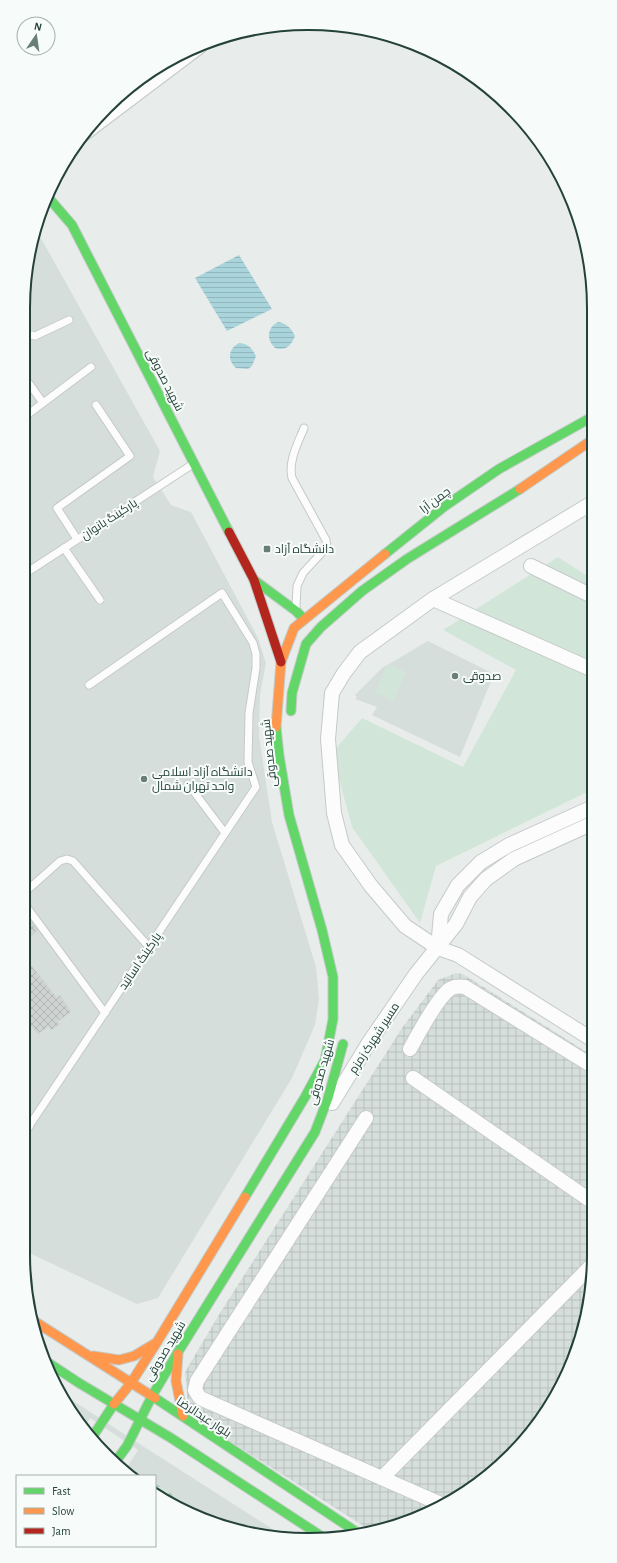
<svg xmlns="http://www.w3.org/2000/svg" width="617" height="1563" font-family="'Alegreya Sans',Cairo,sans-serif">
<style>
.built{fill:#d6dedb}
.industrial{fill:url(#industrial-grid)}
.forest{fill:url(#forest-firs)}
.park{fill:#d1e6d8}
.water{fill:url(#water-rules)}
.building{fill:url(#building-cross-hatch);stroke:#d1d6d4}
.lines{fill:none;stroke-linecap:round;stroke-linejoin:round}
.lane-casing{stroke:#c5cac8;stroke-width:9}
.street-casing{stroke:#c5cac8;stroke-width:16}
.fast-casing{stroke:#c3cbc8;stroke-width:11}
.slow-casing{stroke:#c3cbc8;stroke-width:11}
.jam-casing{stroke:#c3cbc8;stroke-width:11}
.lane{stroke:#fcfcfc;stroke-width:7}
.street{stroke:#fcfcfc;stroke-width:14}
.fast{stroke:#63d668;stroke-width:9}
.slow{stroke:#ff974d;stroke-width:9}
.jam{stroke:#b3261e;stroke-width:9}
.poi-dot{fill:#697e78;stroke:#f7fbf9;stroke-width:1.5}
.labels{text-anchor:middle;stroke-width:4;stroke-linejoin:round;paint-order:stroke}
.street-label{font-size:12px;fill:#24423a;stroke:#f7fbf9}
.poi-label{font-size:12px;fill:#24423a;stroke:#f7fbf9;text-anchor:start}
.rim{fill:none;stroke:#24423a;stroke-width:2}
</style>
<defs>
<pattern id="industrial-grid" width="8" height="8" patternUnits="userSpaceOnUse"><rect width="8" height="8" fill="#d6dedb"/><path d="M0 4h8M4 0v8" fill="none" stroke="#b8c0bd"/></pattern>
<pattern id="forest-firs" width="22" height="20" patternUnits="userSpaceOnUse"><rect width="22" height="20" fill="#d1e6d8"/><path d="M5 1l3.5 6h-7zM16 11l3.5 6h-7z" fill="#b3c6ba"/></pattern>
<pattern id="water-rules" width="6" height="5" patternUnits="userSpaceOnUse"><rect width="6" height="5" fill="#a9d4db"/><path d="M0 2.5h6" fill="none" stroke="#91b7bd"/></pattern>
<pattern id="building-cross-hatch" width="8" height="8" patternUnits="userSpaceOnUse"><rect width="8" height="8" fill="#cfd4d2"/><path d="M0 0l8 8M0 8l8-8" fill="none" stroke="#b2b7b5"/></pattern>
</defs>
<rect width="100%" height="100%" fill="#e8edeb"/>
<g class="built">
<polygon points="34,231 42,240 160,451 153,477 171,505 191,512 258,638 266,663 260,695 259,736 272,822 316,967 319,999 315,1025 292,1078 158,1298 137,1304 23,1250 23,309"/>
<polygon points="428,641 494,674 460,757 372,715 377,707 355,699 357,697 355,695 382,668"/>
<polygon points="58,1391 135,1441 285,1537 271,1538 217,1525 166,1502 155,1493 155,1476 134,1476 126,1469 138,1450 90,1418 84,1429 61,1397"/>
</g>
<polygon class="industrial" points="456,973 463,974 593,1056 594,1254 584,1329 564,1381 535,1428 467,1492 418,1518 373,1532 195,1419 188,1405 185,1372 220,1313 402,1028 438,980"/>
<polygon class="forest" points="155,1483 219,1525 166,1502 155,1493"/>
<g class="park">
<polygon points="558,557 592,579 593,789 436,866 420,923 352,827 332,753 362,718 463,767 516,670 443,630"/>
<polygon points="388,664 406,672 393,701 375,693"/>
</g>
<g class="water">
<polygon points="239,255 272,309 227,331 195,278"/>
<path d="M278,322c8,1 13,6 17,14 -4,10 -9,15 -20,12 -9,-9 -8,-20 3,-26z"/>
<path d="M239,343c8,0 13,5 17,13l-4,10 -4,3 -12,-1c-9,-8 -8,-19 3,-25z"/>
</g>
<g class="building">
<polygon points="23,910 38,930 23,943"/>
<polygon points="23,955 57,998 60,995 71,1012 57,1022 60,1024 51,1030 49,1026 38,1034 26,1020 31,1018 23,1008"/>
</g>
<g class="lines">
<g class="lane-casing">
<g id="lane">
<polyline points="23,331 27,334 35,336 69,320"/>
<polyline points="23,375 43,403"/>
<polyline points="23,418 91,367"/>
<polyline points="77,539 57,508 130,456 96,405"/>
<polyline points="64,548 100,600"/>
<polyline points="23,575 193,464"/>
<polyline points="23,605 26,592 25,574"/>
<path d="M296,607l1,-21 6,-13 24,-26 -1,-7 -34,-62c-4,-17 6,-35 12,-50"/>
<polyline points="188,784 225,833"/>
<polyline points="23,894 60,861 67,859 73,861 149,947"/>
<polyline points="23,902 105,1013"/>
<polyline points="23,1119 29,1127"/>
<polyline points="23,1135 256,787 248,762 249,713 256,668 256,654 253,643 222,593 89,685"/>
</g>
</g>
<g class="street-casing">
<g id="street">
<polyline points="82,135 200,46"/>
<polyline points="592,503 433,599 360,652 344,673 332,693 328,739 334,813 342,845 371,886 405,926 438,948 458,955 593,1040"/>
<polyline points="531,566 592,596"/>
<polyline points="433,599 593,670"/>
<polyline points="438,948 441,914 458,885 481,862 509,845 593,807"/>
<path d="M410,1049c7,-13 29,-53 40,-60 5,-3 9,-3 15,-2l129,80"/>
<polyline points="413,1078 594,1203"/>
<polyline points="332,1103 370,1041 416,974 456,924 470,897 486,879 514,859 593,823"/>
<polyline points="366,1118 197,1381 195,1390 200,1398 443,1505"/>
<polyline points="382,1478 593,1264"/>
</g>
</g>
<g class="fast-casing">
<g id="fast">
<polyline points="47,196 72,225 229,532"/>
<polyline points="385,554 445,506 499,469 592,417"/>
<polyline points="254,580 296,611 304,619"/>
<polyline points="291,711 292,693 306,644 321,627 362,591 407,559 520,489"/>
<polyline points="245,1197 305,1097 325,1060 333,1019 333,977 322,930 289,815 279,755 276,727"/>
<polyline points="44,1360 79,1383 171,1438 321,1536"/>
<polyline points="155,1398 361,1535"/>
<polyline points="140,1420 152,1396 178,1352 315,1132 328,1098 343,1044"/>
<polyline points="91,1439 114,1404"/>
<polyline points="116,1461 127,1446 140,1420"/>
</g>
</g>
<g class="slow-casing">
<g id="slow">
<polyline points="520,489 592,440"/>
<polyline points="276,727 281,662 294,628 385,554"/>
<polyline points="34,1321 155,1398"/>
<polyline points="178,1354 176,1381 183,1416"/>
<polyline points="93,1356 119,1360 134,1356 154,1344"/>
<polyline points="114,1404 131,1383 157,1342 245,1197"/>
</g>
</g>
<g class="jam-casing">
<polyline id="jam" points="229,532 254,580 281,662"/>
</g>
<use href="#lane" class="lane"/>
<use href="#street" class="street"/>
<use href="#fast" class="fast"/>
<use href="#slow" class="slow"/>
<use href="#jam" class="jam"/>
</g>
<g class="poi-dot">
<rect x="263" y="545" width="8" height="8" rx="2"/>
<circle cx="455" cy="676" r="4"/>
<circle cx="144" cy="779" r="4"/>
</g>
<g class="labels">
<g class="street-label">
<text transform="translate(165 380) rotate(63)" y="4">شهید صدوقی</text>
<text transform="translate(435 500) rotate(-37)" y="4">چمن آرا</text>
<text transform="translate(109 519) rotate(-33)" y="4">پارکینگ بانوان</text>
<text transform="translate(269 753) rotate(-96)" y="4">شهید صدوقی</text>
<text transform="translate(140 961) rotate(-56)" y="4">پارکینگ اساتید</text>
<text transform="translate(374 1038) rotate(-57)" y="4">مسیر شهرک زمزم</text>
<text transform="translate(321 1072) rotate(-74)" y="4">شهید صدوقی</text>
<text transform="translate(165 1351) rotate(-59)" y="4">شهید صدوقی</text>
<text transform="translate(204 1417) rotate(33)" y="4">بلوار عبدالرضا</text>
</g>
<g class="poi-label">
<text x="275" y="553">دانشگاه آزاد</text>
<text x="463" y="680">صدوقی</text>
<text x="152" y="776">دانشگاه آزاد اسلامی<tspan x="152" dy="14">واحد تهران شمال</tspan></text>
</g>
</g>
<path d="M0 0H617V1563H0ZM308 30H309A278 278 0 0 1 587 308V1255A278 278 0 0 1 309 1533H308A278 278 0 0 1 30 1255V308A278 278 0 0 1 308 30Z" fill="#f7fbf9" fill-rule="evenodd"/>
<path class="rim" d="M308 30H309A278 278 0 0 1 587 308V1255A278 278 0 0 1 309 1533H308A278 278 0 0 1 30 1255V308A278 278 0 0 1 308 30Z"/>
<rect x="16" y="1475" width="140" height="72" fill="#f7fbf9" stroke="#a3b1ad"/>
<rect x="24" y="1488" width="20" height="6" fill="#63d668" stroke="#a3b1ad"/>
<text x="52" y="1495" font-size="12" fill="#24423a">Fast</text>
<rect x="24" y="1508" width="20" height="6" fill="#ff974d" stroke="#a3b1ad"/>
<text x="52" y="1515" font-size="12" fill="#24423a">Slow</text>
<rect x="24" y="1528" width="20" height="6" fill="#b3261e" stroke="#a3b1ad"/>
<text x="52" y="1535" font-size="12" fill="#24423a">Jam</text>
<g transform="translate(36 36) rotate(13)"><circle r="19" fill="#f7fbf9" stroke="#a3b1ad"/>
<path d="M0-3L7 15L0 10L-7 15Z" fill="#697e78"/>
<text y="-6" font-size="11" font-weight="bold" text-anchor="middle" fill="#24423a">N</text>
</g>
</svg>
